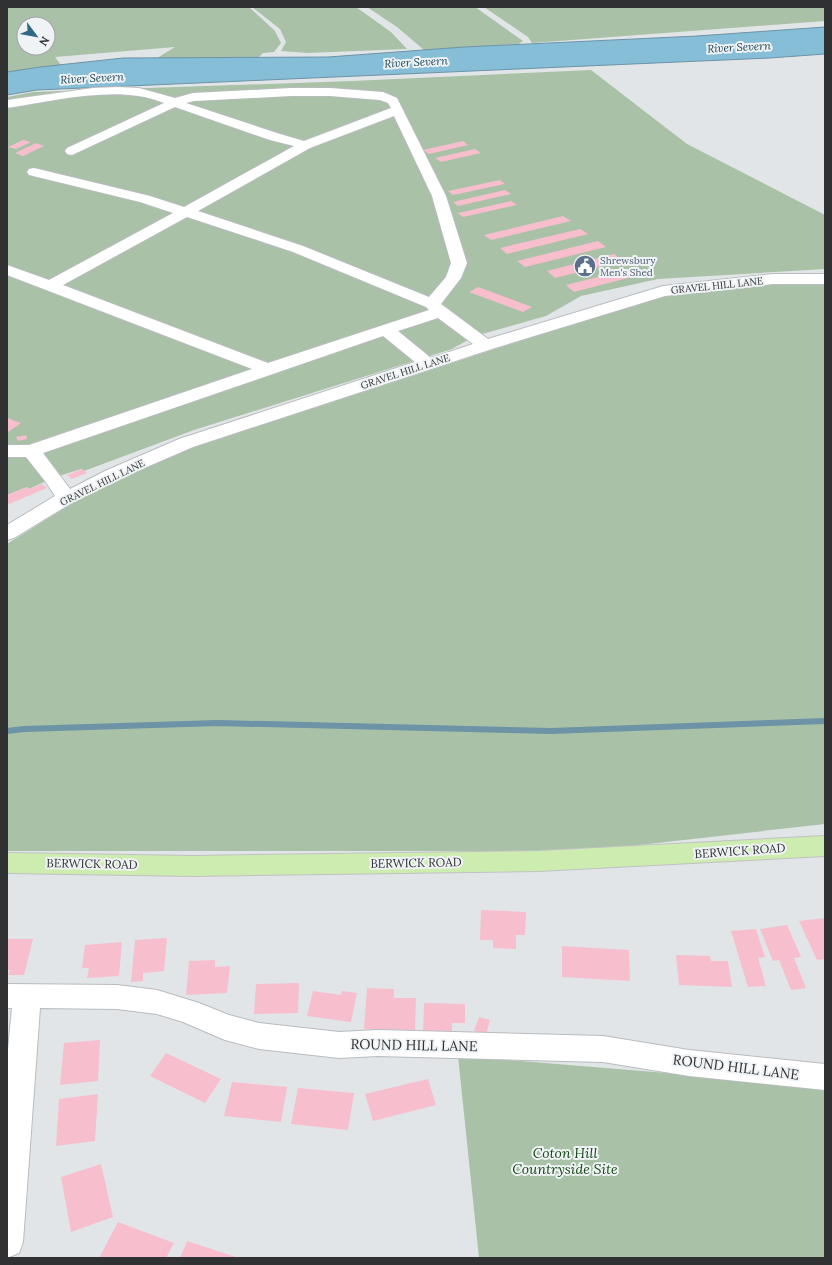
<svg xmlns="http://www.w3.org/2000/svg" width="832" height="1265" font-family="Lora,serif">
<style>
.green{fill:#a9c1a7;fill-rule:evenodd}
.water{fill:#86bdd7;stroke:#6c93a6}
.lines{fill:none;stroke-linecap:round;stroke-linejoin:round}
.stream{stroke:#6c93a6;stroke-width:6}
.building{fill:#f7bece}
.minor-casing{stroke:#b9bcbf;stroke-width:2}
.major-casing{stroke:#c1c1c2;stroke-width:2}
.minor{fill:#fff;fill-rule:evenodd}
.major{fill:#cdedb0;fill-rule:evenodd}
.labels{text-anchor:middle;stroke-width:4;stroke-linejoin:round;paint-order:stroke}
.far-service-label{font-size:10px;fill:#4e5e75;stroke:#f0f3f5;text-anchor:start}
.far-street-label{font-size:10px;fill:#2f3132;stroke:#f0f3f5}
.far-water-label{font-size:11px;font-style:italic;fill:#164357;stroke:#f0f3f5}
.street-label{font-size:12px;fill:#2f3132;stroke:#f0f3f5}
.near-street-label{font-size:14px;fill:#2f3132;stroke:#f0f3f5}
.near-park-label{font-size:14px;font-style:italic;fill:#134814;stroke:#f0f3f5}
</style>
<rect width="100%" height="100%" fill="#e2e5e8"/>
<g class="green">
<path d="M7,7h242l26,24 6,12 -7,9 -11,1 -4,4 -102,1 18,-11 -120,10 6,8 -54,7zM24,24h24v24h-24z"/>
<polygon points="252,7 356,7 391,32 407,49 308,53 281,51 286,42 280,29"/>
<polygon points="367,7 475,7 523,41 519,44 424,50 397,27"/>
<polygon points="484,7 825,7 825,21 532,43 528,37"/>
<polygon points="591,70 687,144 825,215 825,269 658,279 581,296 546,316 475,336 452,349 194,430 84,471 81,469 53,478 29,489 27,487 7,495 7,97 33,92 352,81"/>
<polygon points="779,282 825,284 825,824 586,851 7,851 7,544 79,499 157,459 495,349 668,295"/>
<polygon points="458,1056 825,1086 825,1258 479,1258"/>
</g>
<polygon class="water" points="825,27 825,54 770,58 37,90 7,95 7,72 40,67 123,58 328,57 464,47 697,36"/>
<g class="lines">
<polyline class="stream" points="7,731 24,729 218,723 551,731 825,721"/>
</g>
<g class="building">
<polygon points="23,140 31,142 16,149 8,147"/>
<polygon points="463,141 468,145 429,154 423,150"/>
<polygon points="36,143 44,146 23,156 15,153"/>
<polygon points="475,149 481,153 441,162 435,158"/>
<polygon points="500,180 505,184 453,195 448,191"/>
<polygon points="505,190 511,194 458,206 453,202"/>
<polygon points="511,201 517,205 463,217 458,213"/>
<polygon points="563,216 571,221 491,240 484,235"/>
<polygon points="580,229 588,234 507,254 500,248"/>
<polygon points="598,241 606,247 525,267 517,261"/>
<polygon points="614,254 623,261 555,278 547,271"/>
<polygon points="634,268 643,274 574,292 566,285"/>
<polygon points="478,287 532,307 523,312 469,292"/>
<polygon points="7,418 21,423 8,432 7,432"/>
<polygon points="26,435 27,439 18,441 16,437"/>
<polygon points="82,469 87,473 72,479 67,475"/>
<polygon points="42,484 47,488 9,504 7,502 7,495 27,487 29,489"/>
<polygon points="481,910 526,912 525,935 516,935 516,949 493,948 493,940 480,940"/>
<polygon points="825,918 825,959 817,960 799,921"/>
<polygon points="787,925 801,957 794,958 806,988 791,990 779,960 773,961 760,929"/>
<polygon points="756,929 765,957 758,958 766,986 748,987 731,931"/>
<polygon points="167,938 164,971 143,973 143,981 131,982 135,940"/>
<polygon points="7,939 33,939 24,975 8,975 10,970 7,970"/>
<polygon points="122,942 119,976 87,978 89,968 82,968 85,945"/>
<polygon points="562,946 629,950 630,981 562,977"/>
<polygon points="676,955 710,956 711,961 728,961 732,987 679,985"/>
<polygon points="215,960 215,967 230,966 227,993 186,995 189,961"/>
<polygon points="299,983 298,1013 254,1014 256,984"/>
<polygon points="367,988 394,989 394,998 416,998 415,1030 364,1029"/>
<polygon points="313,991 341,995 342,991 357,993 351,1022 307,1016"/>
<polygon points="424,1003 465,1004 465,1023 452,1023 452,1033 423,1033"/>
<polygon points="479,1017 490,1020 486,1034 474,1031"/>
<polygon points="100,1040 98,1081 60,1085 64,1043"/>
<polygon points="166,1053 221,1079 205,1103 150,1076"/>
<polygon points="428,1079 436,1105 373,1121 365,1094"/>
<polygon points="232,1082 287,1087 281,1122 224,1116"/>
<polygon points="298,1088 354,1093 348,1130 291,1124"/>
<polygon points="98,1094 95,1141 56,1146 59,1099"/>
<polygon points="101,1164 113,1217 71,1232 61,1177"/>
<polygon points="118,1222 174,1243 166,1258 99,1258"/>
<polygon points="187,1241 239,1258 180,1258"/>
</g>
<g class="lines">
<g class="minor-casing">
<g id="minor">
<path d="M117,87l22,1 36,10 18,-5 98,-5h39l53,4 14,6 49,98 21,67 -6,15 -20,26 47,35 175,-53 110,-12h52v10h-52l-108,12 -173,53 -299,98 -74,32 -46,23 -59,36 -7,2v-15l48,-29 -10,-15 -19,-24h-19v-12h22l223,-76 -245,-94v-10l42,15 124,-67 -33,-11 -111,-27 -2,-3 2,-3 5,-1 116,28 34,11 110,-61 -24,-6 -95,-33 -103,48 -5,-1 -2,-3 2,-3 97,-45c-8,-3 -17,-6 -26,-7 -42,-6 -90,6 -131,12v-8l86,-12zM291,96h39l50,4 8,3 3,5 -87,33 -24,-7 -94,-31 8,-2zM394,116l38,80 19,67 -5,14 -17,20 -126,-51 -105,-35 112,-63zM187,217l106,35 133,55 3,3 -161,53 -205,-78zM438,318l35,26 -42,14 -33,-27zM383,336l32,26 -236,77 -74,32 -35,18 -27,-36z"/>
<polygon points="7,984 117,985 157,990 199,1003 229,1015 259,1023 339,1032 378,1030 603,1036 689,1050 825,1064 825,1090 689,1076 603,1062 378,1056 339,1058 259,1049 225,1040 183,1022 157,1014 117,1009 40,1008 23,1242 19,1253 7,1258 7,1060 12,1008 7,1008"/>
</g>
</g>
<g class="major-casing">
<polygon id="major" points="825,836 825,856 539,871 193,876 7,873 7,853 193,856 539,851"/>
</g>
<use href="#minor" class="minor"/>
<use href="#major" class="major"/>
</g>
<defs>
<g id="civic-disc" transform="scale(1.15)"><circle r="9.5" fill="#5c6f8a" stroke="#f0f3f5"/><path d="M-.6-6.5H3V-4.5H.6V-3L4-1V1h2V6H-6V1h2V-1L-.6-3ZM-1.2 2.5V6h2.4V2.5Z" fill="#fff"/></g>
</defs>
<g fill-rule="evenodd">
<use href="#civic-disc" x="585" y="266"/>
</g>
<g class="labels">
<g class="far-service-label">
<text x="600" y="264">Shrewsbury<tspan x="600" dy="12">Men's Shed</tspan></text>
</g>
<g class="far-street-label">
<text transform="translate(717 285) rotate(-6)" y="4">GRAVEL HILL LANE</text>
<text transform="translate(405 371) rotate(-18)" y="4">GRAVEL HILL LANE</text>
<text transform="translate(102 482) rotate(-26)" y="4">GRAVEL HILL LANE</text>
</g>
<g class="far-water-label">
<text transform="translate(739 47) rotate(-3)" y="4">River Severn</text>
<text transform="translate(416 62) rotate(-3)" y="4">River Severn</text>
<text transform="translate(92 78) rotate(-3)" y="4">River Severn</text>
</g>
<g class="street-label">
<text transform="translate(740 851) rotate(-4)" y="4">BERWICK ROAD</text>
<text transform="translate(416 863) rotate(-1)" y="4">BERWICK ROAD</text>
<text transform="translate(92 864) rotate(1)" y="4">BERWICK ROAD</text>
</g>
<g class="near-street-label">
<text transform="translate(414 1045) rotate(1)" y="5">ROUND HILL LANE</text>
<text transform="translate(736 1067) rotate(7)" y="5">ROUND HILL LANE</text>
</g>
<g class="near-park-label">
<text x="565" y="1158">Coton Hill<tspan x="565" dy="16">Countryside Site</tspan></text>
</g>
</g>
<rect width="832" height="1265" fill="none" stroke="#2f3132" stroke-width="16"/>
<g transform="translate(36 36) rotate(122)"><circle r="19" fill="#f0f3f5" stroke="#a3a5a7"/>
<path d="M0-3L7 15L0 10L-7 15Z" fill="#306983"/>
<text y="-6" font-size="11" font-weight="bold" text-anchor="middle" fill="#2f3132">N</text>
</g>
</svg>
